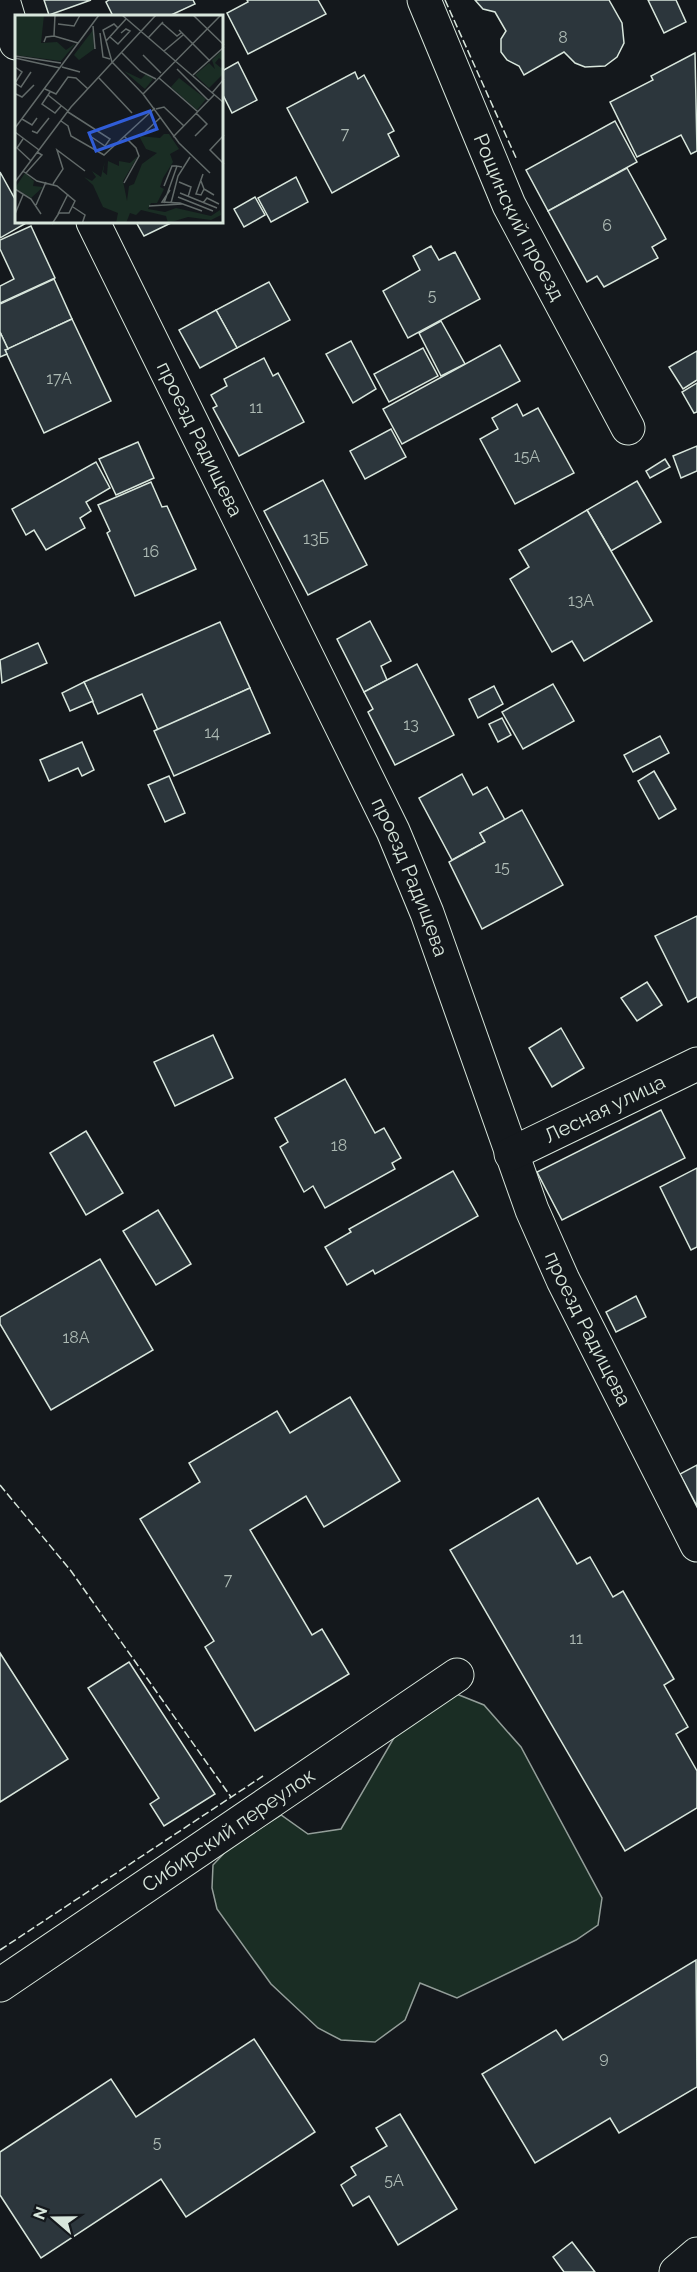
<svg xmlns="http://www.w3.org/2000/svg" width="697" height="2272" font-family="Raleway,sans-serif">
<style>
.green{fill:#1a2d24;stroke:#939e99;stroke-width:1.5}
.building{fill:#2c363c;stroke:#d8e6dc;stroke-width:1.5}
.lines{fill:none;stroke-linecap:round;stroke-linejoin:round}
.street-casing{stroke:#d8e6dc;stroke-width:35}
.street{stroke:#14181c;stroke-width:33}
.fence{stroke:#d8e6dc;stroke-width:1.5;stroke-dasharray:8 3;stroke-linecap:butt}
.labels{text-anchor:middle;stroke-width:4.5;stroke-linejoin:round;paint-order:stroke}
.number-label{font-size:16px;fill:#adbab4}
.street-label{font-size:20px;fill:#d8e6dc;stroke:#14181c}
.inset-road{fill:none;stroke:#626a69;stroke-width:1.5}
.view{fill:#305dd8;fill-opacity:0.15;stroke:#305dd8;stroke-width:3}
.inset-edge{fill:none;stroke:#d8e6dc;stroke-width:3}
</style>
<rect width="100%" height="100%" fill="#14181c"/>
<polygon class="green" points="454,1693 484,1705 521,1747 602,1898 598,1925 576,1940 457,1998 420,1983 405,2020 375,2042 341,2040 318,2028 271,1984 217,1909 212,1888 213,1865 229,1848 281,1815 308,1834 341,1829 395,1736"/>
<g class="building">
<polygon points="44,0 91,0 49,15"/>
<polygon points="109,0 193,0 195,4 169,16 113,16 106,2"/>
<polygon points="247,0 318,0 326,14 248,54 227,13 248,2"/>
<polygon points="475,0 609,0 622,23 624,43 617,57 605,66 585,67 575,63 564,52 524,75 519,66 507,60 501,52 501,39 506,31 495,12 483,9"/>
<polygon points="648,0 676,0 686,22 664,33"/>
<polygon points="695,53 697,151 691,154 681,135 637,157 610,102 653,80 651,76"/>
<polygon points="238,62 257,100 232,113 222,93 222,71"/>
<polygon points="355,72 358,79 364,75 394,131 388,134 399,156 332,193 287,108"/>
<polygon points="615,121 637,162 548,211 526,170"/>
<polygon points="627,168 666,239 652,247 658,258 604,287 597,276 587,282 548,211"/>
<polygon points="0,172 16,201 16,222 28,222 0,238"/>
<polygon points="296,177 308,202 271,222 258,198"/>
<polygon points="255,197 265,215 244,227 234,209"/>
<polygon points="136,222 173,222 144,236"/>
<polygon points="31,226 55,278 0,303 0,286 14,279 0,249 0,240"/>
<polygon points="431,246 439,260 455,252 480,299 408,338 383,291 420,270 413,256"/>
<polygon points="54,279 72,319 8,349 0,332 0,304"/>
<polygon points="269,282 290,320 237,348 216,310"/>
<polygon points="216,310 237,348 200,368 179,330"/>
<polygon points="72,319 111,401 44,433 5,350"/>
<polygon points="441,321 465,364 441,376 419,333"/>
<polygon points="0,332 8,349 5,350 7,354 0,357"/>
<polygon points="351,341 376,389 353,403 326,354"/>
<polygon points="500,345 520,381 402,444 383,409"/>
<polygon points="423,348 438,376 389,402 374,374"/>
<polygon points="697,351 697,380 683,389 669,367"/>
<polygon points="264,358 273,376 278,373 304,422 239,456 213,408 217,406 211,395 227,386 224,379"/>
<polygon points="697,383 697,412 694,413 682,392"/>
<polygon points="517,404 523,416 538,408 574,473 515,504 480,439 498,429 492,418"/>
<polygon points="391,429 406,457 365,479 350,451"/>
<polygon points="138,442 154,478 116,495 99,459"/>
<polygon points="697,446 697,471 681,478 673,456"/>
<polygon points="665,459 670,467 650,478 646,471"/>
<polygon points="96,462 110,488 86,502 91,511 80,518 85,528 46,550 34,530 26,535 12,509"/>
<polygon points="323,480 367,565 308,595 264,511"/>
<polygon points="637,481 661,522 611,551 587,510"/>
<polygon points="151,482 162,507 167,506 196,569 135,596 107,533 110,531 98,505"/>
<polygon points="587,510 652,621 584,661 572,641 552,652 510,579 529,567 519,550"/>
<polygon points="370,621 391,661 381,666 387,680 364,692 337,639"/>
<polygon points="220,622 250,688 158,730 142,694 98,714 84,682"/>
<polygon points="38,643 47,663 2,683 0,660"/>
<polygon points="417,664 454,735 395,765 368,712 373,709 364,692"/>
<polygon points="84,682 93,701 70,711 62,693"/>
<polygon points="553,684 574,721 523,749 502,712"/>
<polygon points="494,686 503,704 478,718 469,699"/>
<polygon points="250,688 270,733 174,776 154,731"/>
<polygon points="502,718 511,735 498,742 489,724"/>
<polygon points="660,736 669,753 633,772 624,755"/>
<polygon points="82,742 94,770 82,776 78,768 49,781 40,760"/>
<polygon points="654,771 676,809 659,819 638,781"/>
<polygon points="462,774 473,795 487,787 505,820 480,833 485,842 452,860 419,798"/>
<polygon points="169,776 185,813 165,822 148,785"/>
<polygon points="522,810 563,885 482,929 449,862 485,842 480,833"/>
<polygon points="697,916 697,997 688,1002 655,936"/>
<polygon points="647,982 662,1005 637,1021 621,998"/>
<polygon points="561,1028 584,1068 552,1087 529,1048"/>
<polygon points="213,1035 233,1078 175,1106 154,1062"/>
<polygon points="345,1079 375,1133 384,1128 401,1158 392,1163 395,1169 325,1208 313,1186 304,1192 280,1147 288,1142 275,1118"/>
<polygon points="661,1110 685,1158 562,1220 537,1172"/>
<polygon points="86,1131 123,1193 86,1215 50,1153"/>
<polygon points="697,1168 697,1247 691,1250 660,1187"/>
<polygon points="453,1171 478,1216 375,1274 373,1270 347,1285 325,1247 351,1232 349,1229"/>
<polygon points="158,1210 191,1264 156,1285 123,1231"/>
<polygon points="100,1259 153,1350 51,1410 0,1324 0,1317"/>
<polygon points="636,1296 646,1317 616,1332 606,1312"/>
<polygon points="350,1397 400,1481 324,1527 306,1496 250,1530 312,1635 322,1629 349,1674 255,1731 205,1647 214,1641 140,1519 200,1482 189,1463 277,1411 290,1433"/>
<polygon points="697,1465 697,1506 680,1474"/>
<polygon points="538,1498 577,1564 590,1557 613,1597 623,1591 674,1679 664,1685 688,1727 676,1734 697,1771 697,1808 625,1851 450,1550"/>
<polygon points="0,1653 68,1759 0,1802"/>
<polygon points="129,1662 215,1794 164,1826 150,1804 159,1798 88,1688"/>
<polygon points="696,1960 697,2087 619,2133 610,2118 535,2163 482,2074 556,2030 563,2040"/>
<polygon points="254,2039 315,2132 186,2217 161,2179 41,2258 0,2195 0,2152 111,2079 136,2117"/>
<polygon points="400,2114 457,2209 398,2245 369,2196 353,2206 341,2185 356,2175 351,2167 387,2146 376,2128"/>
<polygon points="572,2242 595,2272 564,2272 553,2257"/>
</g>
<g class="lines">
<g class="street-casing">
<g id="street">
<polyline points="3,0 16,43"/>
<path id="s1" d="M424,0l85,205 119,223"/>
<path id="s2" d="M93,222l300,609 34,82 105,297 31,70 134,265"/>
<path id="s3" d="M511,1154l186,-90"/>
<path id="s4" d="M0,1985l457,-310"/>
<polyline points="676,2272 697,2254"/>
</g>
</g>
<use href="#street" class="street"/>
<g class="fence">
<polyline points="445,0 517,160"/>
<polyline points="0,1485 71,1571 231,1797"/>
<polyline points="0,1950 263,1776"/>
</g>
</g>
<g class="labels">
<g class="number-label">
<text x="563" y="43">8</text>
<text x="345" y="139">7</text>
<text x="607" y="231">6</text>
<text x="432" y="301">5</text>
<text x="59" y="384">17А</text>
<text x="256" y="413">11</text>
<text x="527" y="462">15А</text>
<text x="316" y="544">13Б</text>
<text x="151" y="557">16</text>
<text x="581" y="606">13А</text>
<text x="411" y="730">13</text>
<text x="212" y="738">14</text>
<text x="502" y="873">15</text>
<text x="339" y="1151">18</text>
<text x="76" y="1343">18А</text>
<text x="228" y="1585">7</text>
<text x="576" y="1644">11</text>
<text x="604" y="2063">9</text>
<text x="157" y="2148">5</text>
<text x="394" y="2186">5А</text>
</g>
<g class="street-label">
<text dy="7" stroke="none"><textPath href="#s1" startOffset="237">Рощинский проезд</textPath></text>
<text dy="7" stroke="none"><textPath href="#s2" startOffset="242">проезд Радищева</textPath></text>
<text dy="7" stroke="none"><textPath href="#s2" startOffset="728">проезд Радищева</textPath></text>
<text dy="7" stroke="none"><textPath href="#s3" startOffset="104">Лесная улица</textPath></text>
<text dy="7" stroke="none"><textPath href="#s2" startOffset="1214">проезд Радищева</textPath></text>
<text dy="7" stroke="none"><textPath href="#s4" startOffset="276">Сибирский переулок</textPath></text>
</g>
</g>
<g transform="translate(15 15)">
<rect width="208" height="208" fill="#14181c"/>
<path d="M0,0h29l-3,28 16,-1 9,8 10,-7 -15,18 -46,-6zM78,15l1,19 -15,11 -5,-5zM207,35l1,11 -4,-3 -4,5 6,5 2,-3v9l-14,14 -14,-13 14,-12 6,6 -3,-9zM109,56l17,8 5,-5 7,5 -8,10zM164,63l27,21 -9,11 -26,-23zM149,119h5l10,15 -9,5 3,8 -10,16 -3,9 4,2 -7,14h-6l-3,6 17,3 11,-4 35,8 9,-6 1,5 -10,5 -23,-3 -20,6 -2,-7 -25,-6 -5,5 -6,-2 -4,10h-10l2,-10 -15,-6 -10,-22 -9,-8 8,4 4,-4 -4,-6 9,6 4,-16 -2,11 4,3 1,-14 11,5v-5l11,2 8,-7 -15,25 4,20 2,-15 5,-2 8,-20 15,-11 -11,-4 -7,-13 21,2zM10,158l9,8 -1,5 10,1 -12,11 -16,-10z" fill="#1a2d24"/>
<path class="inset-road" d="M107,0l102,88M178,0l31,30M147,8l15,13 4,-3M43,9l16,2 6,-11M78,11l2,23M164,15l31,31M85,18l3,24 7,2M39,21l1,-21M95,22l8,7 12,-13 -4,-2 -5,4M133,23l15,-16M91,26l20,-22M29,27l2,-5 8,-1 24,7M149,36l19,-16M107,38l18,18 16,8M128,40l18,18M0,41l46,7M0,43l45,10M97,47l-9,-32 11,-6 4,4M97,47l31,32 78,-79M0,52l7,5 -7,11 6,4 10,-15M47,52l18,5M162,54l32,32M178,60l31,-28M84,63l33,35M144,63l39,34M30,74l11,5 12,-17 8,1 12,11M35,77l-8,12 13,9 6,-7M197,78l12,-14M1,79l6,3 12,-12M128,79l36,49 31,30M33,80l20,16M141,94l8,-2 20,19M53,97l42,27 -5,7 -15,-10M7,104l10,6 5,-7M46,106l7,5 3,10 33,19 51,-47M0,113l84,-113M17,116l5,2 12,-15M0,117l24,18M130,117l16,-15M209,120l-14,15 14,14M180,121l12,-12 -11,-11M158,122l41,-42M8,124l-6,9 14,13M8,156l14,10 20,5 18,15 -6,12h-10l-7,11M11,158l16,-18 -5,-3M188,159l-7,20 5,1 3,-6M186,166l3,8 10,6M0,167l56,-75 85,-92M164,167l12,5 -3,10M109,168l15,-27 -3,-8 -12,-12M38,169l10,-15 -6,-19 28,21M149,171l8,-20h5M0,174l16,10 10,15M155,175l-8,12 18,1 22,8M165,178l37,15M163,182l35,14M149,188l13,-37 5,1M156,188l7,-27 12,-19M188,188l4,-5 12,6M21,190l10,-23M134,191l33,-2M58,192l12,8 -3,9M0,199l8,-19M43,199l10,-20"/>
<path class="view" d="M135,96l7,18 -61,22 -7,-18z"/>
<rect width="208" height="208" class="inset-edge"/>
</g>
<g transform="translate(54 2218) rotate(290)" stroke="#14181c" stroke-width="4.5" paint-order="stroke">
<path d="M0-4.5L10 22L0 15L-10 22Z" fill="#d8e6dc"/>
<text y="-9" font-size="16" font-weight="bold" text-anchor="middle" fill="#d8e6dc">N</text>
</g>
</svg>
